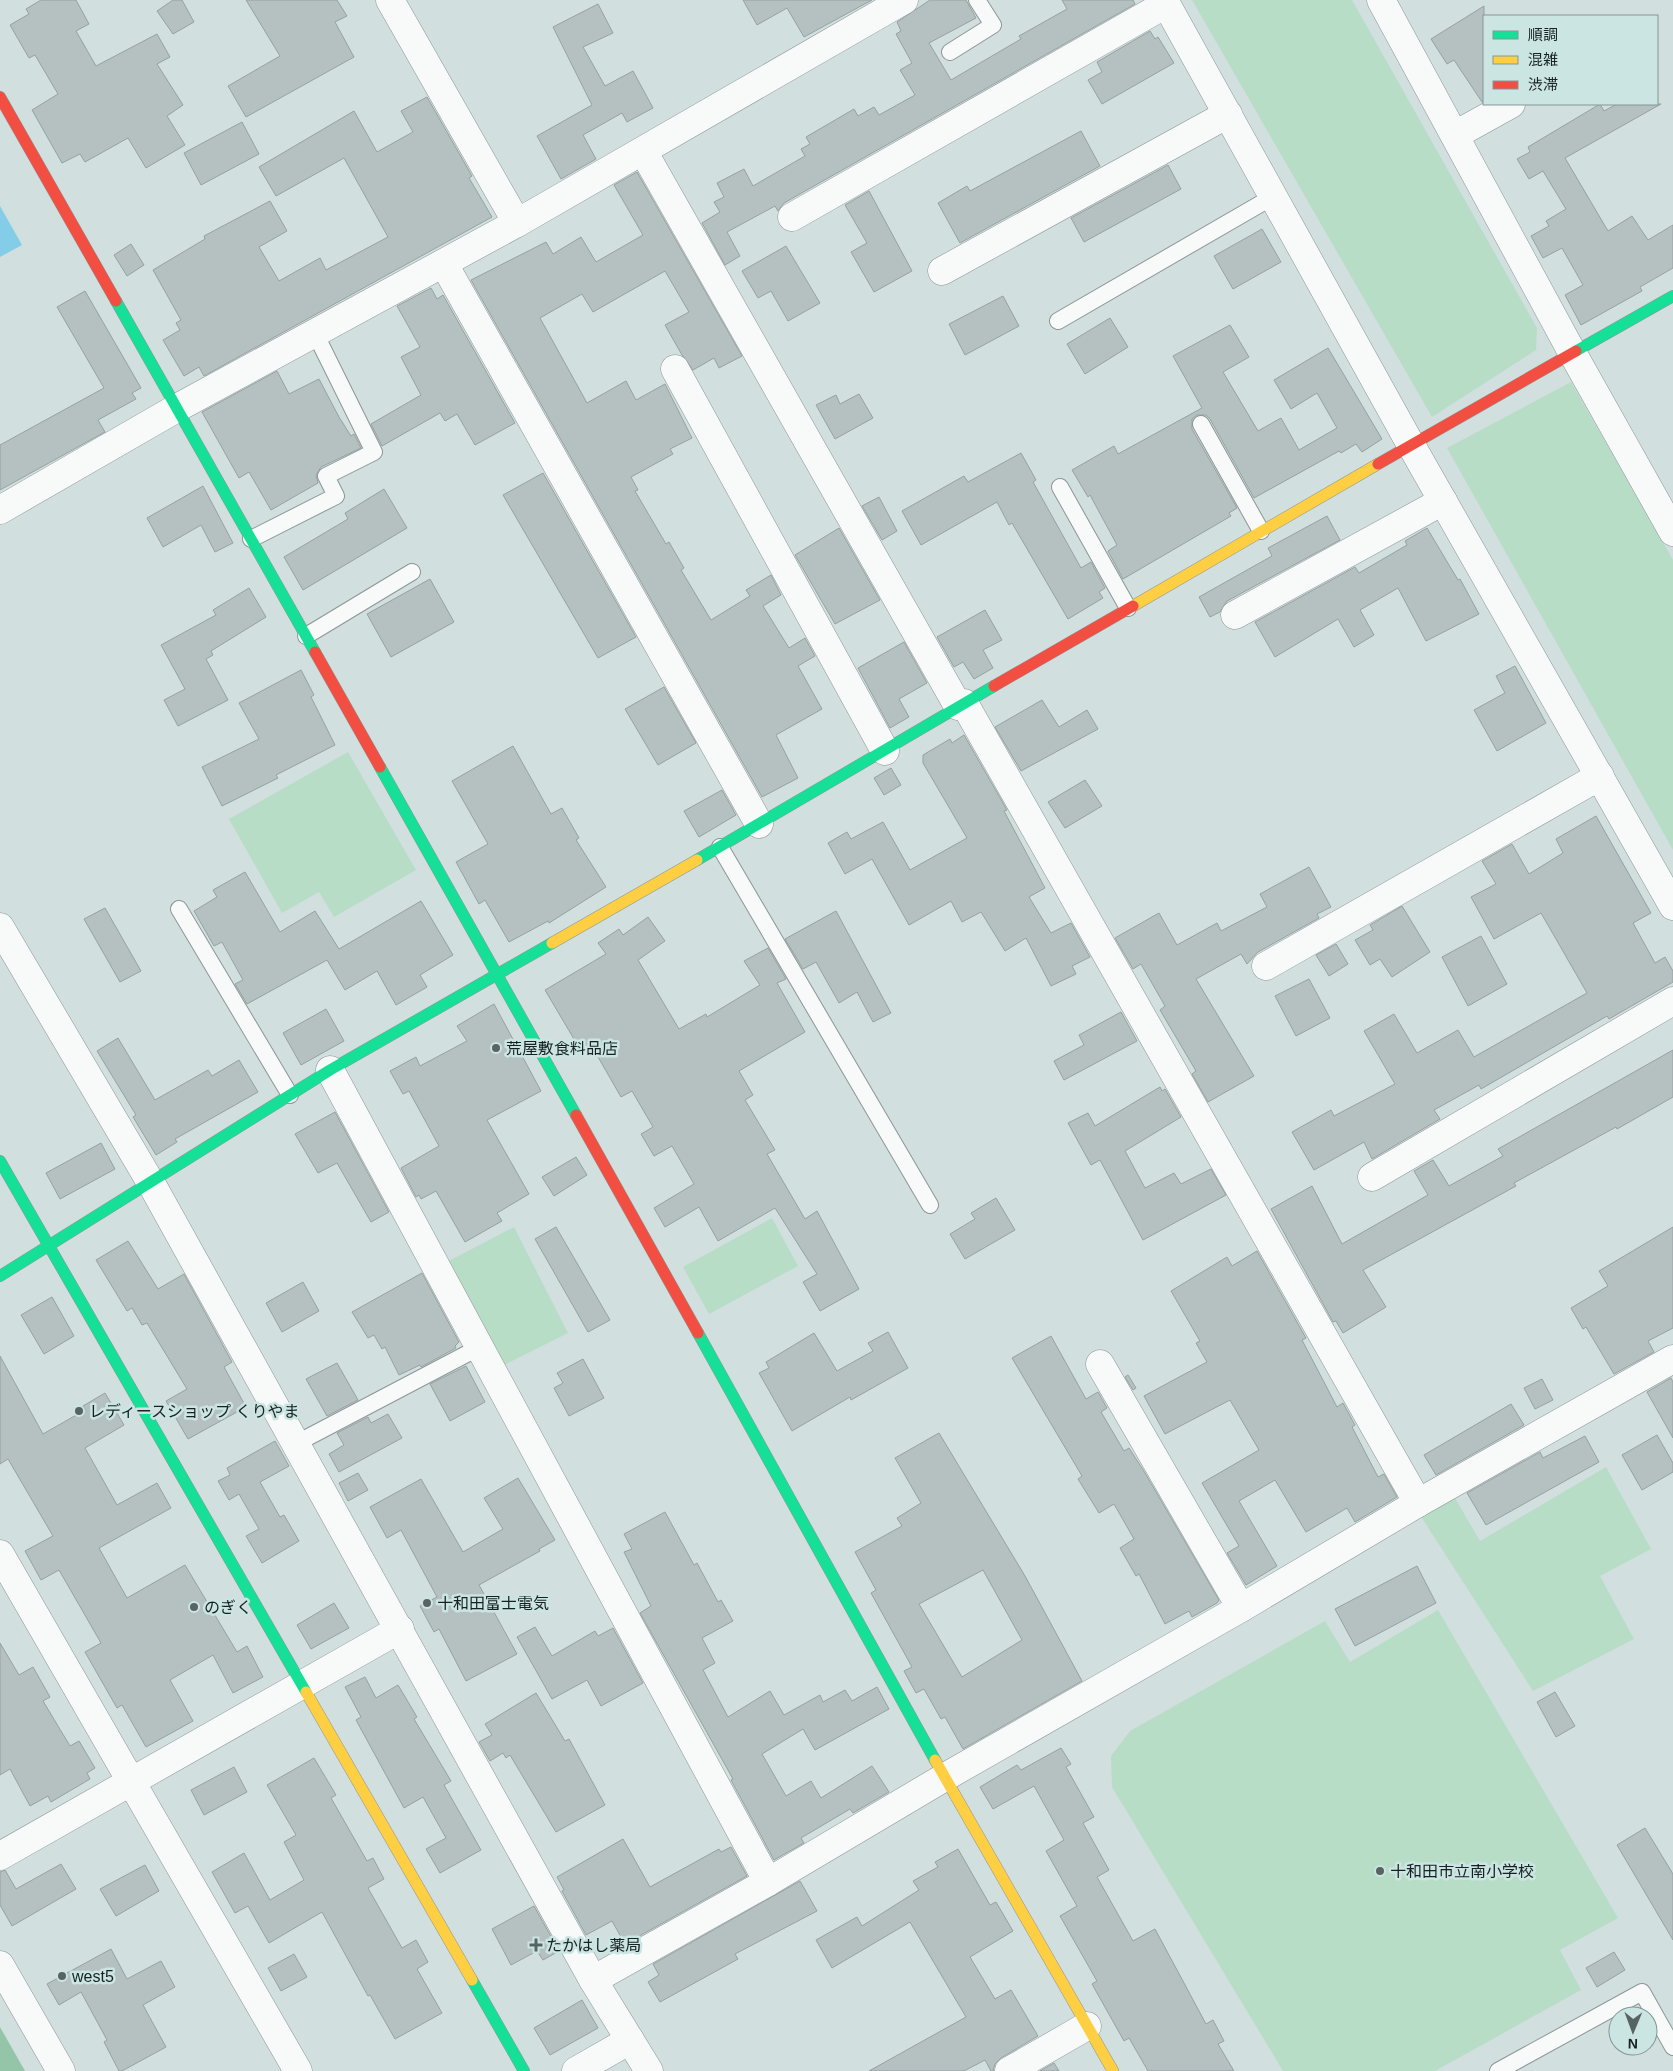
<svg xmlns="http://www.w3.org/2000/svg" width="1673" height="2071" font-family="Arial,'Noto Sans JP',sans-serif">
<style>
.green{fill:#b8ddc7}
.forest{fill:#94c5a9}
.water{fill:#84cde8}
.building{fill:#b5c0c1;stroke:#96a1a2;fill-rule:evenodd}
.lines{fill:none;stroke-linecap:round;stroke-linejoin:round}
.lane-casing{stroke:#8c9695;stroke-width:18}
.street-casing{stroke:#8c9695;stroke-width:29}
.fast-casing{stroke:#8c9695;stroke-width:12}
.slow-casing{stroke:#8c9695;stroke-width:12}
.jam-casing{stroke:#8c9695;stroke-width:12}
.lane{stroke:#f8fafa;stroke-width:16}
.street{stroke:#f8fafa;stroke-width:28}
.fast{stroke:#16e098;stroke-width:11}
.slow{stroke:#ffcf43;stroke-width:11}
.jam{stroke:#f24e42;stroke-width:11}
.poi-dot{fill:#586462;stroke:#cbe5e3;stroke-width:2}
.labels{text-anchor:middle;stroke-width:5;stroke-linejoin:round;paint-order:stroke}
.poi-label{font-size:16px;fill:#172120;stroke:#cbe5e3;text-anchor:start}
</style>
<rect width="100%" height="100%" fill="#d1dfde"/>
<g class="green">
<polygon points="1192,0 1352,0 1537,328 1536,350 1432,417"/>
<polygon points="1571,382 1673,560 1673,850 1447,448"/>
<polygon points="348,752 416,870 334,917 319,892 282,913 229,819"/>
<polygon points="772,1218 798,1266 709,1314 683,1267"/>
<polygon points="514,1227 568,1333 502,1366 445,1263"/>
<polygon points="1606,1467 1651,1549 1600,1576 1634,1639 1533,1691 1420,1515 1455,1498 1480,1541"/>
<polygon points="1438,1610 1618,1918 1560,1950 1581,1990 1435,2071 1283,2071 1112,1787 1111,1756 1130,1731 1325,1621 1350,1662"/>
</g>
<polygon class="forest" points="0,2027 25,2071 0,2071"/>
<polygon class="water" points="0,206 22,245 0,257"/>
<g class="building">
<polygon points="41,0 76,0 89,24 76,31 96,66 157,34 170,57 157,64 183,105 167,116 185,145 146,168 128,138 85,162 80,154 62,163 32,110 58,94 35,55 29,58 10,25 29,14 26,9"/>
<polygon points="173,0 182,0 194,22 173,34 157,11"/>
<polygon points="246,0 337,0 347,16 335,22 354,57 246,117 228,86 280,56"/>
<polygon points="743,0 872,0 804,37 787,8 757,25"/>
<polygon points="930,0 966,0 976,18 929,43 951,80 1021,39 1019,36 1067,9 1062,0 1133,0 1135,4 784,203 778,211 775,206 727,232 740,256 725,265 702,223 720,212 714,202 724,197 717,183 744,169 753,186 805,156 801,149 810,144 806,137 854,109 858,116 874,107 879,115 915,95 900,70 912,63 896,34 901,31 897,22"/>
<polygon points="598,4 613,33 583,47 605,86 633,71 653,108 627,122 622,113 583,135 596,159 561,179 537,136 592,105 553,27"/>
<polygon points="1484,6 1484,101 1482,102 1454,60 1447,64 1431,39"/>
<polygon points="1150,31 1155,39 1158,37 1174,63 1102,104 1088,80 1102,72 1097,62"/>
<polygon points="427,97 472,176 469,178 492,217 204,376 199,367 184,376 163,340 180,330 176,323 181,320 153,270 205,239 204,236 270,201 287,231 259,247 279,281 320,258 326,270 388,237 344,158 276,196 259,167 354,111 377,152 413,132 401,111"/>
<polygon points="1600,104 1604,111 1617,104 1661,104 1565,158 1608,231 1632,216 1648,240 1673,225 1673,268 1640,287 1642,291 1581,325 1565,295 1583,285 1562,248 1543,258 1531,236 1549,226 1546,221 1566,209 1543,171 1529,179 1517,159 1530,152 1528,147"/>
<polygon points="242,122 259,154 201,185 184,153"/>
<polygon points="1081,131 1100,166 960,243 938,203 967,186 970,191"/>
<polygon points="1168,165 1181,189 1084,242 1071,218"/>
<polygon points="637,172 742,356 719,368 714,358 693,370 682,355 665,325 689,312 665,271 593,312 582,294 540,318 587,403 626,381 636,400 665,384 692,438 670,449 673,454 631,477 638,490 635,491 666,544 669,542 684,568 681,570 711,620 750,596 746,590 771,575 781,595 763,606 789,648 805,638 815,656 798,666 822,709 776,735 798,778 762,797 471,280 546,242 553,254 581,237 596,262 643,235 614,185"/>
<polygon points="869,191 912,271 874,292 851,252 867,243 845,205"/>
<polygon points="1262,229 1281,262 1233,289 1214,256"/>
<polygon points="131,244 144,265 127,276 114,255"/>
<polygon points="786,246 820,303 788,321 771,291 758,298 742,271"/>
<polygon points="431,288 437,299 443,295 515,423 475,445 457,414 445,421 440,413 382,446 371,424 421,395 401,357 420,347 397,306"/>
<polygon points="85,291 141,388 132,393 136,399 98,420 105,432 0,490 0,445 104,388 57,307"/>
<polygon points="1003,296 1019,326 965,355 949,324"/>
<polygon points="1110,318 1128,347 1085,374 1067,344"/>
<polygon points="1230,325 1249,357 1223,372 1258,431 1281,418 1299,450 1337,428 1317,393 1291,409 1274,380 1328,348 1382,439 1362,452 1356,444 1341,453 1339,451 1254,498 1210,419 1206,415 1197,415 1192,419 1192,429 1237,508 1229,513 1231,516 1123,579 1108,551 1117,545 1090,495 1088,497 1072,470 1114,446 1118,454 1202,408 1173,356"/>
<polygon points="277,371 289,394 319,379 339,417 351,436 354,434 361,448 321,467 316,475 318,483 271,510 249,472 239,478 202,412"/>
<polygon points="859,394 873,418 835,439 816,405 836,395 840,404"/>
<polygon points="1021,453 1036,480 1033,482 1081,568 1091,562 1105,588 1099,592 1103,598 1068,619 1012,523 1009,525 997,502 921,545 902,511 964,476 968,482"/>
<polygon points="543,473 636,637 598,658 503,495"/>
<polygon points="203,486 233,543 215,552 201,525 163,547 147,518"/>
<polygon points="384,489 407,528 303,590 284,557 348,519 345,513"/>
<polygon points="879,497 897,531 882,540 862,506"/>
<polygon points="1327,516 1340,540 1227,601 1220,612 1210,617 1199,597 1272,556 1268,548"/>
<polygon points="839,528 880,600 835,624 795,555"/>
<polygon points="1427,528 1458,580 1460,579 1479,614 1426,641 1398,588 1360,610 1374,635 1354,647 1338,619 1275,657 1255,622 1355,567 1359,573 1407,545 1405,541"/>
<polygon points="430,579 454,622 391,657 367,614"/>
<polygon points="249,588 266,617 211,651 213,655 206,659 228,700 178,726 164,700 185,689 161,645 216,615 213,610"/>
<polygon points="985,610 1002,640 983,650 993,668 974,679 963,662 954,667 937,637"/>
<polygon points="904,642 927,683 899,699 909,717 890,728 858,668"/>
<polygon points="1515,666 1546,723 1497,751 1474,710 1505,693 1496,676"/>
<polygon points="301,670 314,695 311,697 335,745 276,775 278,778 222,806 202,767 259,739 239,703"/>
<polygon points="664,687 696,743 658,765 625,709"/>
<polygon points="1042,700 1059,727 1087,710 1098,729 1021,771 995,727"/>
<polygon points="964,735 1007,810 1004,811 1045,888 1029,897 1051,933 1071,923 1090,957 1072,966 1076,974 1051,986 1026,938 1005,951 981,912 962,922 951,901 909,925 872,859 845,874 828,843 847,832 851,839 883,822 910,870 967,838 923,763 923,755 950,739 952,743"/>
<polygon points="513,746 551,814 562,808 579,838 576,840 606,887 549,923 548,921 509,942 485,900 479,904 456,862 488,844 452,781"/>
<polygon points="891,768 901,785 884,795 874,778"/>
<polygon points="1085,780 1102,806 1065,828 1048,802"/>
<polygon points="722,790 736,815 699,837 684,811"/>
<polygon points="1596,816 1651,913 1633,923 1655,963 1665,957 1673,971 1673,982 1609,1019 1607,1016 1481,1089 1479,1085 1434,1110 1440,1119 1372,1159 1364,1142 1314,1170 1292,1132 1331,1110 1334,1116 1395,1084 1364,1031 1394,1014 1417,1053 1458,1030 1474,1057 1587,993 1541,913 1494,939 1471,897 1496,884 1482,861 1512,844 1529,874 1563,853 1556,839"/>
<polygon points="1309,867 1331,907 1317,914 1319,918 1258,952 1247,964 1241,954 1196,979 1254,1076 1208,1102 1192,1074 1196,1071 1160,1010 1165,1006 1141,964 1133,969 1115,938 1159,913 1177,945 1217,923 1221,931 1267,907 1260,894"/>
<polygon points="245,872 280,932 315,911 339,949 421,901 453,955 420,975 427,987 396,1005 377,971 345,990 327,960 247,1004 235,984 243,980 222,942 214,946 194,911 217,897 213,890"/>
<polygon points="1402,906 1430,952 1392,977 1380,959 1370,965 1355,940 1373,930 1370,925"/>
<polygon points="105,908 141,971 120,982 84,919"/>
<polygon points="836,911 891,1013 873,1022 857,992 839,1003 816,962 803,969 785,939"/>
<polygon points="648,917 665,941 638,960 679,1029 706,1014 707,1017 760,985 744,961 768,948 786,979 777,983 805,1032 739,1071 753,1095 745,1100 775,1150 767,1154 805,1219 817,1211 859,1289 820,1311 803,1282 817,1274 775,1208 718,1241 699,1207 665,1227 654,1208 694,1184 672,1146 654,1156 641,1134 653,1127 632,1091 621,1097 594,1050 584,1056 545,990 606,954 598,943 619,929 623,935"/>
<polygon points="1481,936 1507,984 1468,1006 1442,957"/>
<polygon points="1336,944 1348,964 1329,976 1316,955"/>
<polygon points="1309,979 1330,1018 1296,1036 1275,996"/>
<polygon points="494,1004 541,1091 487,1120 529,1194 497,1213 502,1221 465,1242 436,1191 421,1199 419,1195 416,1197 401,1168 439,1146 409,1091 403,1094 390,1071 416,1057 420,1066 467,1041 457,1026"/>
<polygon points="326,1009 344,1041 301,1065 283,1033"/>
<polygon points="1121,1012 1137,1041 1064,1080 1054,1061 1084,1045 1079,1035"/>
<polygon points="118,1038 155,1100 208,1070 212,1076 239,1060 258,1092 175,1139 177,1142 156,1155 133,1117 136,1115 97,1051"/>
<polygon points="1673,1050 1673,1097 1617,1129 1616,1127 1514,1183 1516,1186 1363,1270 1386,1307 1343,1333 1336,1321 1333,1322 1271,1209 1312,1186 1342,1244 1428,1195 1414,1171 1433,1160 1449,1186 1503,1156 1498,1149"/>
<polygon points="1160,1087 1162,1091 1165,1089 1181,1117 1125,1151 1145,1188 1174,1173 1181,1184 1211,1169 1226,1195 1143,1240 1100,1160 1091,1165 1068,1123 1088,1113 1095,1126"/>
<polygon points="335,1112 389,1212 371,1222 337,1163 318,1173 295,1134"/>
<polygon points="101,1143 115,1169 60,1199 46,1173"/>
<polygon points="576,1157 587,1175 554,1196 542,1177"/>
<polygon points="996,1198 1015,1230 965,1259 950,1234 975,1219 971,1213"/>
<polygon points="556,1227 610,1320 588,1332 535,1239"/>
<polygon points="1673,1227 1673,1328 1648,1341 1654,1352 1614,1374 1586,1327 1583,1329 1571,1308 1608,1286 1599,1271"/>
<polygon points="128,1241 158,1289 184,1274 232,1362 224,1367 246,1407 188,1439 166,1401 187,1389 147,1323 142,1325 132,1308 127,1311 96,1260"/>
<polygon points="1257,1251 1306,1338 1302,1340 1337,1407 1343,1403 1355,1425 1352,1427 1378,1477 1384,1474 1397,1497 1355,1522 1347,1508 1306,1532 1275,1480 1239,1501 1277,1566 1246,1585 1227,1553 1239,1546 1202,1483 1259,1450 1230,1400 1165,1434 1144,1396 1207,1362 1196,1343 1200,1341 1171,1291 1227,1257 1232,1266"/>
<polygon points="422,1273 459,1342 455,1346 456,1348 421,1367 420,1365 399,1375 385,1347 382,1349 374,1335 368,1338 352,1312"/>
<polygon points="303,1282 319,1311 282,1332 266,1303"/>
<polygon points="52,1297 74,1336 44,1354 21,1315"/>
<polygon points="888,1332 908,1368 851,1400 850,1397 792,1431 759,1373 769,1368 766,1362 814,1333 837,1371 873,1351 868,1343"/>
<polygon points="1051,1336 1086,1399 1098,1392 1107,1408 1101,1412 1124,1451 1129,1448 1145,1473 1219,1600 1217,1603 1192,1617 1189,1611 1165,1624 1139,1574 1136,1576 1120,1548 1134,1539 1114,1504 1099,1513 1078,1479 1082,1476 1012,1358"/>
<polygon points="0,1356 43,1434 85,1410 83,1406 105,1393 124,1425 85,1448 117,1505 157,1483 171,1508 99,1548 127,1598 185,1565 237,1652 247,1646 263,1677 233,1693 213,1655 170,1680 193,1721 146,1747 122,1705 117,1708 85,1652 101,1643 59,1570 41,1580 25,1551 53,1536 8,1459 0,1464"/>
<polygon points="583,1359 604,1398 569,1416 554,1388 563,1383 557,1373"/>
<polygon points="337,1363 358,1400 327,1416 306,1379"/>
<polygon points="466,1366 485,1402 450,1421 430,1384"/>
<polygon points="1128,1375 1136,1388 1133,1390 1125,1377"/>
<polygon points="1671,1378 1673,1382 1673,1438 1647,1392"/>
<polygon points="1542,1379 1553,1400 1535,1409 1524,1388"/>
<polygon points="1511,1404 1524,1425 1436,1475 1424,1455"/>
<polygon points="388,1414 402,1438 339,1472 329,1454 344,1445 337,1433 368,1417 371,1423"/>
<path d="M939,1433l86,143 57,105 -119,68 -18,-32 -4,2 -17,-30 -8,4 -12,-22 8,-4 -41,-74 5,-3 -21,-38 47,-26 -5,-8 24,-15 -26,-45zM983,1570l39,70 -60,37 -43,-73z"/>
<polygon points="1657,1435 1673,1463 1673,1472 1642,1490 1622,1455"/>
<polygon points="1585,1436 1599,1462 1486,1525 1467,1493 1540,1452 1543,1458"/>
<polygon points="275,1441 289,1466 260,1482 280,1517 284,1515 299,1541 262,1563 246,1536 259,1529 239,1494 229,1500 218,1481 230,1475 227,1468"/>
<polygon points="358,1473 368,1490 348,1501 339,1483"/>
<polygon points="518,1478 555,1540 539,1549 540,1551 479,1585 517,1654 466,1681 439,1629 434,1632 420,1606 437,1597 401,1530 387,1538 370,1507 421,1479 463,1552 503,1529 484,1498"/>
<polygon points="665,1512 694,1565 697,1563 718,1602 721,1600 733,1621 702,1638 715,1663 703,1670 728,1717 770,1691 784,1715 820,1695 823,1702 845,1690 852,1701 877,1687 889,1709 815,1750 803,1729 762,1754 786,1796 811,1781 821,1798 872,1766 889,1792 853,1813 850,1809 801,1838 804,1843 774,1860 731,1780 733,1779 640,1613 651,1606 624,1552 632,1549 624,1534"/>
<polygon points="1417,1566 1436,1603 1355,1646 1335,1609"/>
<polygon points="334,1603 349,1628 311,1649 297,1625"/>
<polygon points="535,1627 552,1656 595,1631 598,1636 613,1628 643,1683 601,1706 587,1680 552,1699 517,1637"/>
<polygon points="0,1643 19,1675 33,1667 50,1697 43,1701 70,1746 79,1741 95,1768 87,1773 90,1779 51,1802 48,1796 30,1806 10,1769 0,1775"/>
<polygon points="365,1677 376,1698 398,1685 417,1717 414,1719 451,1781 444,1785 481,1850 440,1873 426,1849 446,1838 423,1797 404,1808 356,1720 361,1717 345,1687"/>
<polygon points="1555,1692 1575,1726 1556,1737 1537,1702"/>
<polygon points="536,1693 565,1741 569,1739 605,1805 556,1832 510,1755 506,1758 503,1753 490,1761 479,1742 492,1735 485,1724"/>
<polygon points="1061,1748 1071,1764 1066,1767 1094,1817 1083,1823 1109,1870 1097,1877 1133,1941 1155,1929 1206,2024 1213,2020 1224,2041 1218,2044 1234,2071 1148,2071 1129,2038 1124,2041 1092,1984 1097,1981 1060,1916 1077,1906 1046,1851 1064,1840 1034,1786 993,1809 980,1787 1017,1765 1021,1770"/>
<polygon points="314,1758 336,1795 331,1798 367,1861 373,1858 384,1879 368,1888 402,1948 416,1940 428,1962 417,1969 442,2013 395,2039 370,1995 368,1996 322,1912 269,1943 248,1906 235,1913 212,1872 244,1853 270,1900 304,1880 284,1842 296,1835 267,1785"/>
<polygon points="234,1767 247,1792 204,1815 191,1790"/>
<polygon points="1645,1828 1673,1874 1673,1940 1617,1845"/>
<polygon points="623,1839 650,1887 719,1849 721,1852 731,1847 747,1876 625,1944 612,1921 586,1935 562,1891 564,1890 557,1877"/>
<polygon points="958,1849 990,1905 996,1902 1013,1931 970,1957 995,1999 1011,1990 1038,2036 1001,2058 995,2064 993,2071 991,2071 985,2060 964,2071 869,2071 966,2017 910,1922 832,1968 816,1940 857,1917 862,1926 919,1890 913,1881 938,1867 935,1862"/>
<polygon points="61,1864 76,1889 12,1926 0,1905 0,1872 5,1870 16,1889"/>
<polygon points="145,1865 159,1891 116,1916 100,1889"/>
<polygon points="800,1881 817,1911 735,1954 738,1959 660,2002 648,1982 659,1975 653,1964"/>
<polygon points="534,1906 559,1951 543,1960 537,1951 511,1965 492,1929"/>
<polygon points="111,1949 127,1979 161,1961 175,1987 143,2005 166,2047 122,2071 119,2071 104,2042 107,2040 81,1992 59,2005 47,1984"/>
<polygon points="1614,1952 1625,1970 1597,1987 1586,1968"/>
<polygon points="294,1954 307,1977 281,1991 268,1968"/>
<polygon points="582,2000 598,2028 550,2055 534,2028"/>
<polygon points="1054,2063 1059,2071 1040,2071"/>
</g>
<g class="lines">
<g class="lane-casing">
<g id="lane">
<polyline points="950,52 993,25 977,0"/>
<polyline points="1058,321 1274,196"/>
<polyline points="1201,424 1261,531"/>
<polyline points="1060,487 1128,608"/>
<polyline points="251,539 336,496 326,476 374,452 315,333"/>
<polyline points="306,636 412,572"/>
<polyline points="720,847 930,1205"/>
<polyline points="179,909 290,1095"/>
<polyline points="297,1443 478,1348"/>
<polyline points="1498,2071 1642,1992 1673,2047"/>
</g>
</g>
<g class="street-casing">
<g id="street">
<polyline points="390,0 517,223"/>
<polyline points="1164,0 1411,445 1673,906"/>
<polyline points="1381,0 1573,354 1673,532"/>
<polyline points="1455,135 1511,104"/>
<polyline points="643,151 958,706"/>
<polyline points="792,217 1166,4"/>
<polyline points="444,264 759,824"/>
<polyline points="942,271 1228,114"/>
<polyline points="675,369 885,751"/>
<polyline points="0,510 177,408 517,223 904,0"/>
<polyline points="1235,615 1443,501"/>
<polyline points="964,703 1418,1503"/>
<polyline points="0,927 151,1183 593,1980 649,2071"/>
<polyline points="1266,966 1600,776"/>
<polyline points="330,1070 768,1882"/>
<polyline points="1372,1177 1673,1001"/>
<polyline points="1100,1364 1241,1608"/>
<polyline points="0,1554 298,2071"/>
<polyline points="0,1856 400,1629"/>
<polyline points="0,1965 61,2071"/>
<polyline points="593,1980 768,1882 945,1777 1241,1608 1418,1503 1673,1359"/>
<polyline points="576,2071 630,2040"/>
<polyline points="1009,2071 1087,2026"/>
</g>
</g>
<g class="fast-casing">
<g id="fast">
<polyline points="116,301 315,652"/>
<polyline points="1576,351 1673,296"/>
<polyline points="380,767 576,1115"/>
<polyline points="697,860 994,686"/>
<polyline points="0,1161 306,1692"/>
<polyline points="0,1276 330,1070 552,943"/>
<polyline points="698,1333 935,1760"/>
<polyline points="472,1980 524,2071"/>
</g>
</g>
<g class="slow-casing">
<g id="slow">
<polyline points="1133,606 1378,464"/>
<polyline points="552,943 697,860"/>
<polyline points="306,1692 472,1980"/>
<polyline points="935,1760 1113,2071"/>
</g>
</g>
<g class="jam-casing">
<g id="jam">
<polyline points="0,97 116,301"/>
<polyline points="1378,464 1576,351"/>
<polyline points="315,652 380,767"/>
<polyline points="994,686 1133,606"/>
<polyline points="576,1115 698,1333"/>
</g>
</g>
<use href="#lane" class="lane"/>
<use href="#street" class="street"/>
<use href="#fast" class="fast"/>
<use href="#slow" class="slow"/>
<use href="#jam" class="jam"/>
</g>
<g class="poi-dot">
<circle cx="496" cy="1048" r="5"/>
<circle cx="79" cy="1411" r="5"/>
<circle cx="427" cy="1603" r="5"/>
<circle cx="194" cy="1607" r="5"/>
<circle cx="1380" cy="1871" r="5"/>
<path d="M533.5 1937.5h5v5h5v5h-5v5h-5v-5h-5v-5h5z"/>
<circle cx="62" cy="1976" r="5"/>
</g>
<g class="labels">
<g class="poi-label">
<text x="506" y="1054">荒屋敷食料品店</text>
<text x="89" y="1417">レディースショップ くりやま</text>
<text x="437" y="1609">十和田富士電気</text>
<text x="204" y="1613">のぎく</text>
<text x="1390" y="1877">十和田市立南小学校</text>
<text x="546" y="1951">たかはし薬局</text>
<text x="72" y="1982">west5</text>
</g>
</g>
<rect x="1483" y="15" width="175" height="90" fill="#cbe5e3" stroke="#839795"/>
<rect x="1493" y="31" width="25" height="8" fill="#16e098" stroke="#839795"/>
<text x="1528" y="40" font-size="15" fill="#172120">順調</text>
<rect x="1493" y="56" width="25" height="8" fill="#ffcf43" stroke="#839795"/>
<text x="1528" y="65" font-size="15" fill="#172120">混雑</text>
<rect x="1493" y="81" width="25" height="8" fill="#f24e42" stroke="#839795"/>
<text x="1528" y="90" font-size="15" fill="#172120">渋滞</text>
<g transform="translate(1633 2031) rotate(181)"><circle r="24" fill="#cbe5e3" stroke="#839795"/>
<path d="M0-4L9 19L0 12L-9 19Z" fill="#586462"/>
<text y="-8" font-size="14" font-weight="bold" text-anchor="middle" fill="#172120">N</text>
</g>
</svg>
